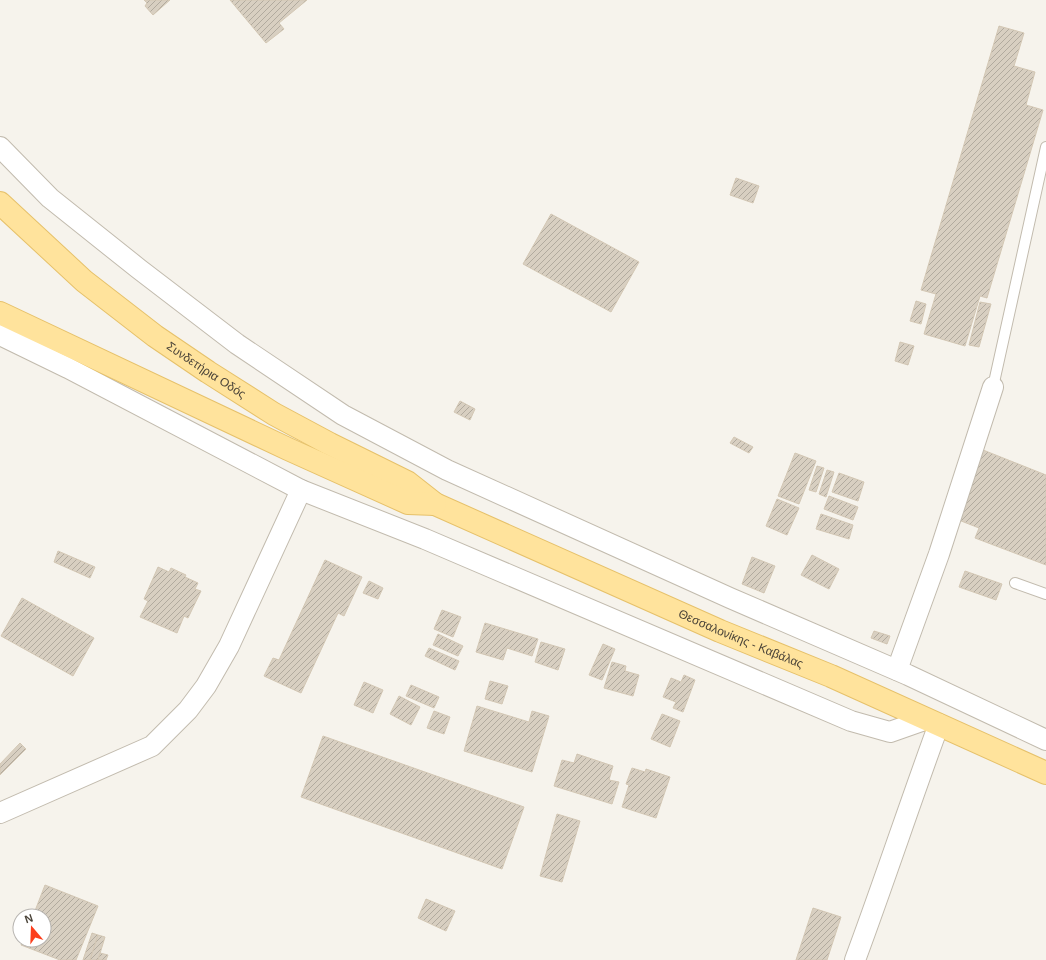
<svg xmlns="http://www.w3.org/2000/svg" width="1046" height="960" font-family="Helvetica,sans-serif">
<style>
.building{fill:url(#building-hatch);stroke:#d3c7b4}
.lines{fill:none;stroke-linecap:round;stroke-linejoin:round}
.service-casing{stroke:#c2bbae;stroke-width:12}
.minor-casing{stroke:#c2bbae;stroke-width:22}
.primary-casing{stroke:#e6c16a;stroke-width:24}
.service{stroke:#fff;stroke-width:10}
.minor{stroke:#fff;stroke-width:20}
.primary{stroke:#ffe39c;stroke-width:22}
.labels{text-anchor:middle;stroke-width:4;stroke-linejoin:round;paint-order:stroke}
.street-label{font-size:12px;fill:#4b4439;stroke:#fff}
</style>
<defs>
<pattern id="building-hatch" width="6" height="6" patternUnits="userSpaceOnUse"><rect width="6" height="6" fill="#d8cfc1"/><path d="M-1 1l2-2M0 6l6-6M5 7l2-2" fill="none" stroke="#b1aa9e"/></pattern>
</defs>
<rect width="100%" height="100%" fill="#f6f3ec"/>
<g class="building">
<polygon points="144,0 170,0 153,15 145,6 147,3"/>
<polygon points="230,0 307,0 279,23 284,29 266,43"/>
<polygon points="999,26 1024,33 1014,66 1035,72 1026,105 1043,110 987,298 980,296 965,346 924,334 936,294 921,290"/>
<polygon points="736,178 759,186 753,203 730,195"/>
<polygon points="551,214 639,262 611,312 523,264"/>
<polygon points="916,301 926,304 921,324 910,321"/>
<polygon points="980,302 991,304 979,347 969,345"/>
<polygon points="900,342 914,346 908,365 895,361"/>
<polygon points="460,401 475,409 470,420 454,412"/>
<polygon points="734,437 753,447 749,453 730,443"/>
<polygon points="978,448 1046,475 1046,565 975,538 979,528 951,517"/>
<polygon points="795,453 816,461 799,504 778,496"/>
<polygon points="817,466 824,468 816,492 809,490"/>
<polygon points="827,470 834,472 826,497 819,494"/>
<polygon points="839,473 864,482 858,501 832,492"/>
<polygon points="829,496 858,507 853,520 824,509"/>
<polygon points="777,499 799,508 787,535 766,526"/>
<polygon points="821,514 853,525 849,539 816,529"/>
<polygon points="58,551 95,567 90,578 54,562"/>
<polygon points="812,555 839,569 829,589 801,575"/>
<polygon points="752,557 775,566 764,593 742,584"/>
<polygon points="325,560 362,577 344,616 338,613 301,693 264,676 273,658 279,660"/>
<polygon points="158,567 169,572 171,568 186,575 185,577 198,583 195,589 201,591 188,618 184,616 177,633 140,617 148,601 144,599"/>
<polygon points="965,571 1002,584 996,600 959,587"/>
<polygon points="369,581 383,588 378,599 363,593"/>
<polygon points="22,598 94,638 73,676 1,636"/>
<polygon points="442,610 461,617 453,637 434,629"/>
<polygon points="485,623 538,639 532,656 507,648 503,660 476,652"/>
<polygon points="874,631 890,636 887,644 871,638"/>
<polygon points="438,634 463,646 458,656 433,645"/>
<polygon points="541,642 565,649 558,670 535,662"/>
<polygon points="603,644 615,649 602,680 589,675"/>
<polygon points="429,648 459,661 455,670 425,656"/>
<polygon points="612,662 626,666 625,671 639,675 633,696 604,688"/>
<polygon points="684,675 695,680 683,712 673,708 676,702 663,697 671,678 681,682"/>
<polygon points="490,681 508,686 502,704 485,699"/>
<polygon points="364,682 383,690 373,713 354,705"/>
<polygon points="411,685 439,697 434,708 406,696"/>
<polygon points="399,696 420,707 411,725 390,714"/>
<polygon points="477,706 529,722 532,711 549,716 532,772 464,751"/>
<polygon points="434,711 450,717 444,734 427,728"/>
<polygon points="662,714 680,721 670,747 651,739"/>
<polygon points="323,736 524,807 502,869 301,797"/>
<polygon points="20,743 26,749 0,775 0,764"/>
<polygon points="577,754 613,766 609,780 619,782 612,804 554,786 562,760 574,763"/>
<polygon points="632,768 645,772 646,769 670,777 656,818 622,807 629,785 626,784"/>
<polygon points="557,814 580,821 562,882 540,876"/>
<polygon points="45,885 98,906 76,960 60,960 21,945 23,940 44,940 44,916 33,916"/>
<polygon points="426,899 455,911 446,931 418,918"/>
<polygon points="813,908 841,917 827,960 796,960"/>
<polygon points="92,933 98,935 90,960 83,960"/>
<polygon points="98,935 105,937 98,960 90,960"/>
<polygon points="100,953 108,955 106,960 98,960"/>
</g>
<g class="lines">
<g class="service-casing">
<g id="service">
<polyline points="993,387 1046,147"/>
<polyline points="1015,583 1046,594"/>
</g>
</g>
<g class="minor-casing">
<g id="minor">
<polyline points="0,147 50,198 139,269 237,344 343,415 447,470 730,598 908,675 1046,740"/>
<polyline points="0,335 68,368 301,490 425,539 851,721 890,732 927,719"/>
<polyline points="897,670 939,554 993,387"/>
<polyline points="0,813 152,746 188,710 206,686 229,646 301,490"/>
<path d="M855,960c29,-78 55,-157 84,-236"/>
</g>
</g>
<g class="primary-casing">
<g id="primary">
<path id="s1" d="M0,203l84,78 71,55 53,36 66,42 56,30 77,38 28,22 285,127 111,45 215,97"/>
<polyline points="0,313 288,449 408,503 435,504"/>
</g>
</g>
<use href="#service" class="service"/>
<use href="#minor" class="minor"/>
<use href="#primary" class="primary"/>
</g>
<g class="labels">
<g class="street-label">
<text dy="4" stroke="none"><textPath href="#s1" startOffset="266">Συνδετήρια Οδός</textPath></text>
<text dy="4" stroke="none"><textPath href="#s1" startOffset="866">Θεσσαλονίκης - Καβάλας</textPath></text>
</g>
</g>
<g transform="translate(32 928) rotate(341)"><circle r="19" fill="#ffffff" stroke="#b7b4b0"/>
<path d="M0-3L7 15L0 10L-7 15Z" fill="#fc3f1d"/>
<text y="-6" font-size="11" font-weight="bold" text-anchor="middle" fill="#4b4439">N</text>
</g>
</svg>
